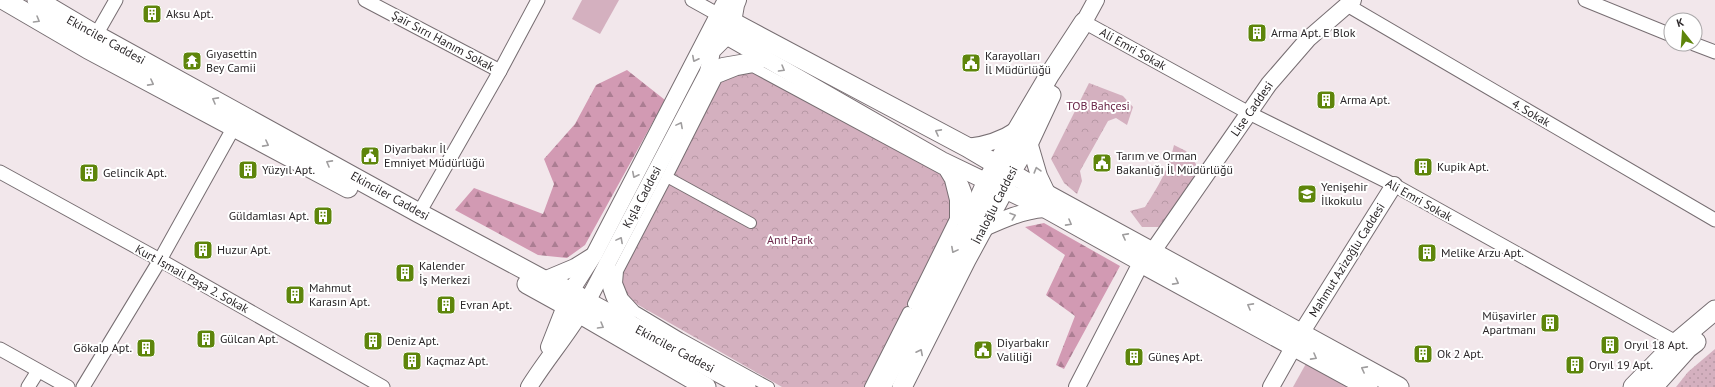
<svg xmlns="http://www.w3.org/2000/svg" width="1715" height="387" font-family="'PT Sans',sans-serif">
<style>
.grass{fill:url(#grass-dots)}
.forest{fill:url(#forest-firs)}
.park{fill:url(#park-crowns)}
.garden{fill:#d4b0bf}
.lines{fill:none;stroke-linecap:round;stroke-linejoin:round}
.pedestrian-casing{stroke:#776e72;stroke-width:12}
.minor-casing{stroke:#776e72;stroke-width:15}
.tertiary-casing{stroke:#776e72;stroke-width:18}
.secondary-casing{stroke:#776e72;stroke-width:21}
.pedestrian{stroke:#fff;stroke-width:10}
.minor{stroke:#fff;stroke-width:13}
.tertiary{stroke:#fff;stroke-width:16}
.secondary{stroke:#fff;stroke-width:19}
.oneway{stroke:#9f9d9e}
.labels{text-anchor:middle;stroke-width:4;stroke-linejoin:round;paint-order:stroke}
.poi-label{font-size:12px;fill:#2a2628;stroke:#fff;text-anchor:start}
.street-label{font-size:12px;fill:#2a2628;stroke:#fff}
.park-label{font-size:12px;fill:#6b284a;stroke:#fff}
</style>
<defs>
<pattern id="grass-dots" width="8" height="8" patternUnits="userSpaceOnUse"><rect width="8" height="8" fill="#d4b0bf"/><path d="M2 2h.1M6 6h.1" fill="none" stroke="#b697a4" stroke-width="1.8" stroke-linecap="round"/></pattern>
<pattern id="forest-firs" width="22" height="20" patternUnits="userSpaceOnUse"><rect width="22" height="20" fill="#d29ab3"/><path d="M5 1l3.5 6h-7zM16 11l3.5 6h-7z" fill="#ab7d92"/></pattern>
<pattern id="park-crowns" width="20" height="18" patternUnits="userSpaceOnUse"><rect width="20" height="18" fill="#d4b0bf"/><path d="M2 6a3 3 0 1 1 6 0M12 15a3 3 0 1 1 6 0" fill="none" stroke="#b697a4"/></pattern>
</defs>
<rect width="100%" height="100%" fill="#f2e7eb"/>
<polygon class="grass" points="1715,349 1715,387 1676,387 1688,372"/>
<g class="forest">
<polygon points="627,70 665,100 585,245 567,258 538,255 455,210 474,188 543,214 554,184 544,159 575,124 596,85"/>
<polygon points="1044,223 1120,266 1064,369 1056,365 1075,316 1046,295 1065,255 1025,227"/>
</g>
<g class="park">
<polygon points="756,71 942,175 951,195 952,217 865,387 782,387 626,298 621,282 623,268 722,78"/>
<polygon points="1089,83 1123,96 1133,107 1127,125 1116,118 1108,121 1080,171 1082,181 1077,194 1064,183 1051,159"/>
<path d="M1174,145l12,6 10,13 -2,21 -16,28 -19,14h-17l-12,-16 15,-4c13,-20 24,-39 29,-62z"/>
</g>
<g class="garden">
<polygon points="582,0 619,0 600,34 572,19"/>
<polygon points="1308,360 1353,387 1293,387"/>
</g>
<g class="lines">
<g class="pedestrian-casing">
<g id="pedestrian">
<polyline points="667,177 618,271 617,283 623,298 635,311 680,338 769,387"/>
<polyline points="751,223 667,177 717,78 737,70 753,67 944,170 950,180 955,200 955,219 913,304"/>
<polyline points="870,387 908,312"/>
</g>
</g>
<g class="minor-casing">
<g id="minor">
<polyline points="365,0 500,71"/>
<polyline points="692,0 719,15"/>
<polyline points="1585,0 1671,35"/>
<polyline points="1347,5 1715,220"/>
<polyline points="1084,22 1249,113 1394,185 1683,346"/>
<polyline points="92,42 116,0"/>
<polyline points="1694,44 1715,52"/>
<polyline points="0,172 160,260 383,387"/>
<polyline points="419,213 500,71 538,0"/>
<polyline points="0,349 68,387"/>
<polyline points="28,387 38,371"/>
<polyline points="83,387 160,260 234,127"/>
</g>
</g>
<g class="tertiary-casing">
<g id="tertiary">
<polyline points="1084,22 1096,0"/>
<polyline points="712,28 942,160 1044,209 1141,263 1077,387"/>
<polyline points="708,72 723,66 764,59"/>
<polyline points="1029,142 1039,176 1048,195"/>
<path d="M967,147c20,-2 35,-7 51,-18"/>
<path d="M945,163c21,25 21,33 21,64"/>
<path d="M984,228c20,-9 38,-17 60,-19"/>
<polyline points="1153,251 1269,84 1308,39 1353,0"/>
<path d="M607,264c2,25 9,40 24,61"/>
<polyline points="544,280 575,267 591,257"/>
<polyline points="1300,335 1394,185"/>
<polyline points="549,347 571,291 594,255 726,0"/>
<path d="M529,387c18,-29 41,-55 58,-85l121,-230 4,-21 14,-14 7,-15 3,-17 2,-5"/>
<polyline points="1271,387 1294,346"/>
</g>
</g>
<g class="secondary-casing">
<g id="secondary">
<polyline points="4,0 88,49 348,188"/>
<polyline points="37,0 96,35 419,213 544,280 571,291 587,302 746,387"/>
<polyline points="719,15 967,147 1048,195 1399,387"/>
<polyline points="1141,263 1368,387"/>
<polyline points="527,284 565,305 706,387"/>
<polyline points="881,387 966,228 987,181 1050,74 1084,22"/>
<polyline points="902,387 966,260 1004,190 1011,172 1029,142 1051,95"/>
<polyline points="1633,387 1677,342 1715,310"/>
<polyline points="1653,387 1688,348 1696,342"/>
</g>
</g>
<use href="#pedestrian" class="pedestrian"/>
<use href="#minor" class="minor"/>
<use href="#tertiary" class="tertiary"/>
<use href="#secondary" class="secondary"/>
</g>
<defs><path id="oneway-chevron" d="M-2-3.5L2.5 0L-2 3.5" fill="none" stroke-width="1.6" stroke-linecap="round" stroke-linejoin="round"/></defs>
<g class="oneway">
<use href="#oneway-chevron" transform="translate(37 20) rotate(30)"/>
<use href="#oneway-chevron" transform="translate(695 59) rotate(117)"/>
<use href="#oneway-chevron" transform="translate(782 69) rotate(30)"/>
<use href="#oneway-chevron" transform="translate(151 83) rotate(28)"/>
<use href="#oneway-chevron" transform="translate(215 100) rotate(-151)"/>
<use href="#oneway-chevron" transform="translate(680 125) rotate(-62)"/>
<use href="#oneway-chevron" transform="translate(938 132) rotate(-152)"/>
<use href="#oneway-chevron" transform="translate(266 144) rotate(28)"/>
<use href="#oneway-chevron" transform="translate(329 163) rotate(-151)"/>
<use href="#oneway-chevron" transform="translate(1037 170) rotate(-106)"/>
<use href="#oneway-chevron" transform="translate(635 175) rotate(117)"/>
<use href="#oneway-chevron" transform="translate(1013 216) rotate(-19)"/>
<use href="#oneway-chevron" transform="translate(1069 223) rotate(29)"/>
<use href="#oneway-chevron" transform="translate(1125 236) rotate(-152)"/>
<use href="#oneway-chevron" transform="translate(620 240) rotate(-62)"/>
<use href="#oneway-chevron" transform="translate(954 250) rotate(118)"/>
<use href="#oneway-chevron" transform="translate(1176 282) rotate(28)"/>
<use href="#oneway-chevron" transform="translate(1250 306) rotate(-151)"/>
<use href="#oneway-chevron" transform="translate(601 326) rotate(30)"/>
<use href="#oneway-chevron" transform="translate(920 352) rotate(-63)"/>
<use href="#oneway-chevron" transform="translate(1314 357) rotate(29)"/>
<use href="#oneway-chevron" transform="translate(1364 369) rotate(-152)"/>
</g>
<defs>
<g id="building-square" transform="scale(1)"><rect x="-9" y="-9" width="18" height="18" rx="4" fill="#5e850b" stroke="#fff"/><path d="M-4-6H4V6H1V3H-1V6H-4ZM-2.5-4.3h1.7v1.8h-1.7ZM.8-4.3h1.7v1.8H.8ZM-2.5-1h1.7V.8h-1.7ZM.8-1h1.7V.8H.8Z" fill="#fff"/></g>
<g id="temple-square" transform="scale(1)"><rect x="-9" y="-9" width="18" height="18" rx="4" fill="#5e850b" stroke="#fff"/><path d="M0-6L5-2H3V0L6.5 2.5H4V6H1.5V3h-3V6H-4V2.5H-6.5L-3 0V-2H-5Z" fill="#fff"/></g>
<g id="civic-square" transform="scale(1)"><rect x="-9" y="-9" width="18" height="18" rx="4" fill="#5e850b" stroke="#fff"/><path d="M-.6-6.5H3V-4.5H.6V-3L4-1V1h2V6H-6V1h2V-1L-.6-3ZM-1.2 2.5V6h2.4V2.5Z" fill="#fff"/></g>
<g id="school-square" transform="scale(1)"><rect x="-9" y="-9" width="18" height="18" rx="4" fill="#5e850b" stroke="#fff"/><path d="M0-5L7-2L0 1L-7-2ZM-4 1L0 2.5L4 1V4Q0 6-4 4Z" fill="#fff"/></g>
</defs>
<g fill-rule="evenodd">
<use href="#building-square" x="152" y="14"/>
<use href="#building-square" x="1257" y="33"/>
<use href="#temple-square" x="192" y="61"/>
<use href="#civic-square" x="971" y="63"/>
<use href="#building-square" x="1326" y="100"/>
<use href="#civic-square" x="370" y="156"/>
<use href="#civic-square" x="1102" y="163"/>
<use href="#building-square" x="1423" y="167"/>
<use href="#building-square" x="248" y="170"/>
<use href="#building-square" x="89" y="173"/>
<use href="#school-square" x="1307" y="194"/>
<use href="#building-square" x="323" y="216"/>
<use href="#building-square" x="203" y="250"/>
<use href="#building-square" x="1427" y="253"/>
<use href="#building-square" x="405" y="273"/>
<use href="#building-square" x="295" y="295"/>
<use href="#building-square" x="446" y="305"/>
<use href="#building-square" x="1550" y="323"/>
<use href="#building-square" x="206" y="339"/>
<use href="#building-square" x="373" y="341"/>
<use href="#building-square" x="1610" y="345"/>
<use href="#building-square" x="146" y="348"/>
<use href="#civic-square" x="983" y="350"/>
<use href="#building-square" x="1423" y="354"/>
<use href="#building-square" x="1134" y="357"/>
<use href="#building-square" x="412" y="361"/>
<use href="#building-square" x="1575" y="365"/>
</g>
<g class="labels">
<g class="poi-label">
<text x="166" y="18">Aksu Apt.</text>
<text x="1271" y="37">Arma Apt. E Blok</text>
<text x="206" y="58">Gıyasettin<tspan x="206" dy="14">Bey Camii</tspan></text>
<text x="985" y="60">Karayolları<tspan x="985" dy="14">İl Müdürlüğü</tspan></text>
<text x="1340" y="104">Arma Apt.</text>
<text x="384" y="153">Diyarbakır İl<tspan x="384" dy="14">Emniyet Müdürlüğü</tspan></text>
<text x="1116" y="160">Tarım ve Orman<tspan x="1116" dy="14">Bakanlığı İl Müdürlüğü</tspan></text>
<text x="1437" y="171">Kupik Apt.</text>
<text x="262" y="174">Yüzyıl Apt.</text>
<text x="103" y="177">Gelincik Apt.</text>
<text x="1321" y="191">Yenişehir<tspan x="1321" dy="14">İlkokulu</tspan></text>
<text x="309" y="220" text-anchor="end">Güldamlası Apt.</text>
<text x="217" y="254">Huzur Apt.</text>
<text x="1441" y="257">Melike Arzu Apt.</text>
<text x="419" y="270">Kalender<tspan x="419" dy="14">İş Merkezi</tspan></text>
<text x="309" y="292">Mahmut<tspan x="309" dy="14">Karasın Apt.</tspan></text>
<text x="460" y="309">Evran Apt.</text>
<text x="1536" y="320" text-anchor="end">Müşavirler<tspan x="1536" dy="14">Apartmanı</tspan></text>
<text x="220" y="343">Gülcan Apt.</text>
<text x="387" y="345">Deniz Apt.</text>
<text x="997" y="347">Diyarbakır<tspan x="997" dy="14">Valiliği</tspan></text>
<text x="1624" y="349">Oryıl 18 Apt.</text>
<text x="132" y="352" text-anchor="end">Gökalp Apt.</text>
<text x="1437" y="358">Ok 2 Apt.</text>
<text x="1148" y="361">Güneş Apt.</text>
<text x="426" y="365">Kaçmaz Apt.</text>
<text x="1589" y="369">Oryıl 19 Apt.</text>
</g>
<g class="street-label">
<text transform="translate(106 40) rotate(29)" y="4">Ekinciler Caddesi</text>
<text transform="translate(443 41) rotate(28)" y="4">Şair Sırrı Hanım Sokak</text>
<text transform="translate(1133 49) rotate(29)" y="4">Ali Emri Sokak</text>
<text transform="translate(1252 109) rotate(-55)" y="4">Lise Caddesi</text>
<text transform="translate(1531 113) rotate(30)" y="4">4. Sokak</text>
<text transform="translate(390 196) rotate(29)" y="4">Ekinciler Caddesi</text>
<text transform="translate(642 197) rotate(-62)" y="4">Kışla Caddesi</text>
<text transform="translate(1419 200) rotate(29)" y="4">Ali Emri Sokak</text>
<text transform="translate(995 205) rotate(-63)" y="4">İnaloğlu Caddesi</text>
<text transform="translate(1347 260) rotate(-58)" y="4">Mahmut Azizoğlu Caddesi</text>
<text transform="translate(192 279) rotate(29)" y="4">Kurt İsmail Paşa 2. Sokak</text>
<text transform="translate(675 349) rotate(28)" y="4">Ekinciler Caddesi</text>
</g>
<g class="park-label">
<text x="1098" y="110">TOB Bahçesi</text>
<text x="790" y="244">Anıt Park</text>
</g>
</g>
<g transform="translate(1683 32) rotate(343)"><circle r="19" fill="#ffffff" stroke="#aaa8a9"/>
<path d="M0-3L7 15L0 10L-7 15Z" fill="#5e850b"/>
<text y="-6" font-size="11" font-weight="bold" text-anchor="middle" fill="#2a2628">K</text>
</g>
</svg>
